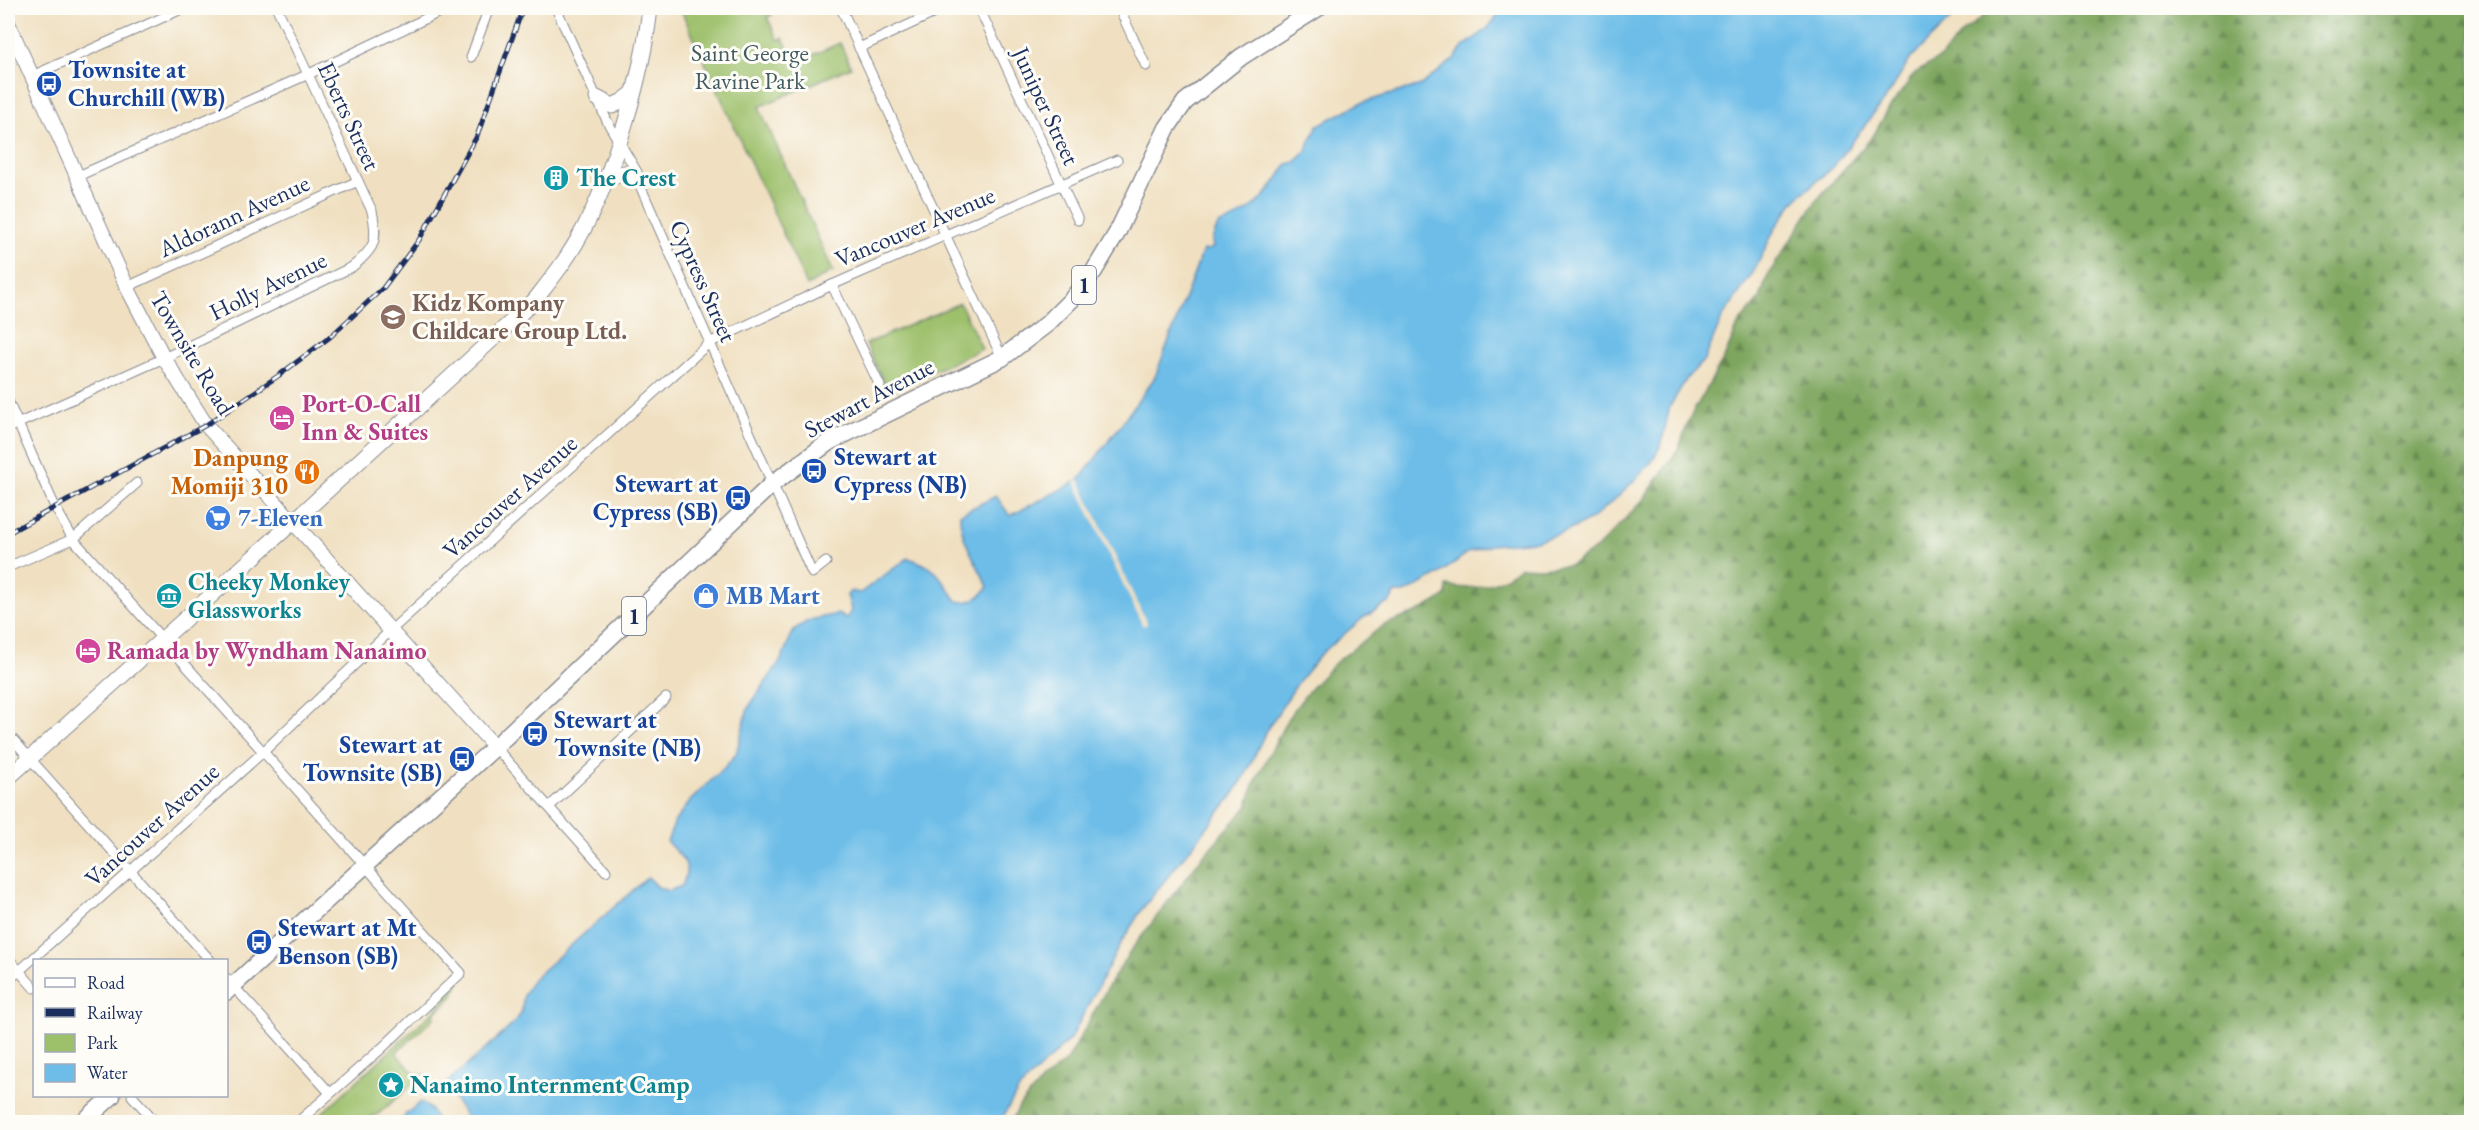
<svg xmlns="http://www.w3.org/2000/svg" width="2479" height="1130" font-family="'EB Garamond',serif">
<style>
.green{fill:#9dc06a;stroke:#5c7864;stroke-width:1.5}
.forest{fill:url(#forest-firs);stroke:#4c6a5e;stroke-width:1.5}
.water{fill:#6dbde8;stroke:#4476a3;stroke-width:1.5}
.pier{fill:#f0e0c1}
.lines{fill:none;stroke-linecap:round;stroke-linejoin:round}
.street-casing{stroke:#868890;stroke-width:11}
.secondary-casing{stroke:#868890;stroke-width:16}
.primary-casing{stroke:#868890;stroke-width:17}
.highway-casing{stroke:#868890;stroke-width:19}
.street{stroke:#fff;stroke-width:9}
.secondary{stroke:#fff;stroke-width:14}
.primary{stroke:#fff;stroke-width:15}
.highway{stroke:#fff;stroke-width:16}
.rail-casing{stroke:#1b2f5e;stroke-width:5}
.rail{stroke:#fdfcf7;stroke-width:3;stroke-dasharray:9;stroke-linecap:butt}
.labels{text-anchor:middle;stroke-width:6;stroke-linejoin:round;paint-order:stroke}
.shield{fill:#fdfcf7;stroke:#5f6c8c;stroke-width:1.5}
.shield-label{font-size:22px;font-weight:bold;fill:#1b2f5e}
.park-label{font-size:24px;fill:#425a62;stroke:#fdfcf7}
.transit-label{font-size:24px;font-weight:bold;fill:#164399;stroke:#fdfcf7;text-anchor:start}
.street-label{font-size:24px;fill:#1b2f5e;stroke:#fdfcf7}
.culture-label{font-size:24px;font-weight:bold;fill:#0d838f;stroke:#fdfcf7;text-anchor:start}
.education-label{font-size:24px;font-weight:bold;fill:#785e54;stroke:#fdfcf7;text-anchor:start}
.hotel-label{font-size:24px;font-weight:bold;fill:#b23c85;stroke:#fdfcf7;text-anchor:start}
.food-label{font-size:24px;font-weight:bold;fill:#c56008;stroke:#fdfcf7;text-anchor:end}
.shop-label{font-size:24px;font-weight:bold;fill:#366cbe;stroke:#fdfcf7;text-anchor:start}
</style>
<defs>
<pattern id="forest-firs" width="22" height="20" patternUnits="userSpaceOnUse" patternTransform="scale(1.5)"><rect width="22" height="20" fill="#7ea65e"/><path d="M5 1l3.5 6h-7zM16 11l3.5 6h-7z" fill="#668851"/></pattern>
</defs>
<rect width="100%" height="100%" fill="#fdfcf7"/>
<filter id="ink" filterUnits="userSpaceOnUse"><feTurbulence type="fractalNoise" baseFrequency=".0167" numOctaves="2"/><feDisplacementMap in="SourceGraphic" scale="12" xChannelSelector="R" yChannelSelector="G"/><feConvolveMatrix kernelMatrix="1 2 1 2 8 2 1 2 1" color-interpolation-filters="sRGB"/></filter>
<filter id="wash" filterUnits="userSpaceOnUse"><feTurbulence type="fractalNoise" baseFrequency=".008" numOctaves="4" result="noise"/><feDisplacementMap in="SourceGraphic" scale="24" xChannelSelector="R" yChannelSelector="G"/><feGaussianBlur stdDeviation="1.35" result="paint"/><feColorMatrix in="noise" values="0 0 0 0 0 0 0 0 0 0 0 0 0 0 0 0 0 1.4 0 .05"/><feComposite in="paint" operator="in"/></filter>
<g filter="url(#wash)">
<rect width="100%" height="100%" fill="#f0e0c1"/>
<g class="green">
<polygon points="680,8 769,8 772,15 767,17 778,40 783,38 794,63 840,43 851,67 759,107 833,271 807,286"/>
<polygon points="960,303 982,349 888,392 866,344"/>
<polygon points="462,974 453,996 433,1015 435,1017 396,1053 414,1073 424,1075 378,1114 362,1122 312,1122 438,1007"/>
</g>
<path class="forest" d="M1988,8h483v1114h-1460l9,-17 22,-24 26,-22 42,-76 22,-34 70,-92 45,-50 8,-25 33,-64 22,-29 26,-27 48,-37 34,-13 28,-16 1,-10c29,5 51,-1 73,-19l21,1 30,-3 26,-17 47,-49 35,-51 10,-29 35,-61 15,-35 21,-25 8,-23 48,-74 57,-65 15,-26 27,-37 26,-16 21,-24 20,-16z"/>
<g class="water">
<path d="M1504,8h458l-51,50 -21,34 -56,74 -39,34 -19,27 -22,44 -32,47 -17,41 -18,19 -17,28 -9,39 -10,18 -29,30 -29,25 -25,13 -32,10 -45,4 -22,7 -31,23 -33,18h-10l-5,9 -27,16 -42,36 -22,27 -33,50 -20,43 -13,21 -91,114 -20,32 -51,97 -52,51 -19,33h-533c-4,-15 -17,-24 -20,-39l62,-55 12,-14 3,-20 9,-15 115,-102 10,10 10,4 14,-5c10,-24 2,-26 -15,-44l8,-21 16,-21 35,-34 10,-12 12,-46 33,-48 10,-24 5,-8 14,-8 27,-6 10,4 4,-8 -4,-15 4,-4 9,2 48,-35c30,9 32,19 49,43 13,3 23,-3 31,-14 -10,-22 -29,-49 -28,-73l36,-18 14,20 69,-36 38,-50 38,-53 48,-127 2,1 8,-3 -1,-8 6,-15c34,-11 51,-30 69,-61l8,-2 9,-8 14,-29 43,-22 60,-18 33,-26 10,-13 22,-16z"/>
<polygon points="421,1102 430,1109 438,1122 402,1122 405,1115"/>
</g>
<polygon class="pier" points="1079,480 1147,624 1143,626 1075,482"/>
</g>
<g filter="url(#ink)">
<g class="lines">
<g class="street-casing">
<g id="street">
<polyline points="556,8 608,123 637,172 638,181 812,573 826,562"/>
<polyline points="841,8 1002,358"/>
<polyline points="979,8 1078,220"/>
<polyline points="1119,8 1146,66"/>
<polyline points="859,48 945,8"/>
<polyline points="471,57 489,8"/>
<polyline points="32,76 184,8"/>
<polyline points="78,176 309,74 448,8"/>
<polyline points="832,285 880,386"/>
<polyline points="127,287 358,181"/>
<polyline points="8,401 55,507 73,539 461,973 382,1048 298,1122"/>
<path d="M8,428l156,-70 188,-91c24,-19 26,-27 20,-56l-95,-203"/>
<polyline points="8,567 73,539 137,483"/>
<polyline points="8,734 210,960"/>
<polyline points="495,747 606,871"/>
<polyline points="549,807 666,698"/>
<polyline points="8,958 34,988"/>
<polyline points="226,978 330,1093"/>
<polyline points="8,981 263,752 390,631 709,343 832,285 1117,160"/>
<polyline points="132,1096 156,1122"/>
</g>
</g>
<g class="secondary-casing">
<polyline id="secondary" points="8,23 127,287 164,358 206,425 495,747"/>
</g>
<g class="primary-casing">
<g id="primary">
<polyline points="597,98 612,106 623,101 632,94"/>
<polyline points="606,180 623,173 638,181"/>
<path d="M8,778l286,-257 241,-221c17,-22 34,-43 47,-68 32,-59 61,-158 68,-224"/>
</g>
</g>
<g class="highway-casing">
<g id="highway">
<polyline points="226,992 495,747 772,484 829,442 1002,358 1047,324 1072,299 1094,271 1117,233 1167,128 1185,102 1241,57 1318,8"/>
<polyline points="83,1122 112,1096"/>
</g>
</g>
<use href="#street" class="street"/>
<use href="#secondary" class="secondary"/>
<use href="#primary" class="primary"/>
<use href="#highway" class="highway"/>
<g class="rail-casing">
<polyline id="rail" points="8,533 206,425 278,376 330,337 383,288 419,240 477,136 523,8"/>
</g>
<use href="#rail" class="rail"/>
</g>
</g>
<defs>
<g id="bus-disc" transform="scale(1.35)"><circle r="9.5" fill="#1a4fb4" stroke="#fdfcf7"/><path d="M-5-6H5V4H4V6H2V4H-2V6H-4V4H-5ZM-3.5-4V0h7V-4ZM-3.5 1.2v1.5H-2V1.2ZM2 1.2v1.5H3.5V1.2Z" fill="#fff"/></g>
<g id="building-disc" transform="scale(1.35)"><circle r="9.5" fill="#0f9aa8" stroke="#fdfcf7"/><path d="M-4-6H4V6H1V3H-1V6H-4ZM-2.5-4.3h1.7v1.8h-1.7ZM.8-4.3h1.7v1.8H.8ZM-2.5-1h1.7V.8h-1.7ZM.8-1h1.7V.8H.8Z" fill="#fff"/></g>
<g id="school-disc" transform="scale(1.35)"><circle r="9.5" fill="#8d6e63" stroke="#fdfcf7"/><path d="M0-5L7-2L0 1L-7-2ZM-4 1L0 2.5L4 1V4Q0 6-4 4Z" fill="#fff"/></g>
<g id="hotel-disc" transform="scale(1.35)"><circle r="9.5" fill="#d1479c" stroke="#fdfcf7"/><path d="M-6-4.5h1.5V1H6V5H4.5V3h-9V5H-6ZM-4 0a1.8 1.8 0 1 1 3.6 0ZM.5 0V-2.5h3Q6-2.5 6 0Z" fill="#fff"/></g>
<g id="restaurant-disc" transform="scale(1.35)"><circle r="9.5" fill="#e8710a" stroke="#fdfcf7"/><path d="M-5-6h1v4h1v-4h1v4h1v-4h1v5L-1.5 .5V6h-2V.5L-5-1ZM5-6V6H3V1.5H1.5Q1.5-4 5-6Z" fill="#fff"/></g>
<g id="supermarket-disc" transform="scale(1.35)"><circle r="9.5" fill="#3f7fe0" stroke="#fdfcf7"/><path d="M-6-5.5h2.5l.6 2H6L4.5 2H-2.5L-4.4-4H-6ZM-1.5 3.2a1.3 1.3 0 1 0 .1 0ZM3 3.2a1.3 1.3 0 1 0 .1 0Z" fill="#fff"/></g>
<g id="museum-disc" transform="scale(1.35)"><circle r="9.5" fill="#0f9aa8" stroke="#fdfcf7"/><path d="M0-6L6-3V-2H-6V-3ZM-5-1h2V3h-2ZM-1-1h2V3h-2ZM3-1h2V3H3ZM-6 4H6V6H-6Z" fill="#fff"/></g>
<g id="shop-disc" transform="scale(1.35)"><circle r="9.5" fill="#3f7fe0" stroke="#fdfcf7"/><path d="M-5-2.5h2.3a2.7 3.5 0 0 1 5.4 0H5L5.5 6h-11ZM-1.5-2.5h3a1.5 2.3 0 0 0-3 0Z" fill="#fff"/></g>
<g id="sight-disc" transform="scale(1.35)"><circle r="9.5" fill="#0f9aa8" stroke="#fdfcf7"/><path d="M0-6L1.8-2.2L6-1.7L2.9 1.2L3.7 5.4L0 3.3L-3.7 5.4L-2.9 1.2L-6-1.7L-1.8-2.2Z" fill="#fff"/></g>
</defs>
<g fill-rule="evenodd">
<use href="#bus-disc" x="49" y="84"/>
<use href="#building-disc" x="556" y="178"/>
<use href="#school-disc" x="393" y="317"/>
<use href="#hotel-disc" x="282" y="418"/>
<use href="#bus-disc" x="814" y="471"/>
<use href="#restaurant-disc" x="307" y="472"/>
<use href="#bus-disc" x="738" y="498"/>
<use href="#supermarket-disc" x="218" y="518"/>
<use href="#museum-disc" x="169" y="596"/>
<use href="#shop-disc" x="706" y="596"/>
<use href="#hotel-disc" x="88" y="651"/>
<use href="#bus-disc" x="535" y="734"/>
<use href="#bus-disc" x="462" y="759"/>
<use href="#bus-disc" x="259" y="942"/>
<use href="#sight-disc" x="391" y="1085"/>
</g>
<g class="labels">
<g class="shield">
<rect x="1072" y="266" width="24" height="38" rx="4.5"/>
<rect x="622" y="597" width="24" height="38" rx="4.5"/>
</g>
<g class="shield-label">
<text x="1084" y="293">1</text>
<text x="634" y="624">1</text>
</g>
<g class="park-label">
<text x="750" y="61">Saint George<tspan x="750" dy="28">Ravine Park</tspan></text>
</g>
<g class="transit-label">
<text x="68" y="78">Townsite at<tspan x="68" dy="28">Churchill (WB)</tspan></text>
<text x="834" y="465">Stewart at<tspan x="834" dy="28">Cypress (NB)</tspan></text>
<text x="718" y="492" text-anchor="end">Stewart at<tspan x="718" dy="28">Cypress (SB)</tspan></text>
<text x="554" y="728">Stewart at<tspan x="554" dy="28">Townsite (NB)</tspan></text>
<text x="442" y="753" text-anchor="end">Stewart at<tspan x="442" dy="28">Townsite (SB)</tspan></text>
<text x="278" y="936">Stewart at Mt<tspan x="278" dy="28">Benson (SB)</tspan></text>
</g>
<g class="street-label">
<text transform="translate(1046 106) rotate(65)" y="8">Juniper Street</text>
<text transform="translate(349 116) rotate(65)" y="8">Eberts Street</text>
<text transform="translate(234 216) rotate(-25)" y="8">Aldorann Avenue</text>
<text transform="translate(915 227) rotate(-23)" y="8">Vancouver Avenue</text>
<text transform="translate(703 281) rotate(66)" y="8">Cypress Street</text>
<text transform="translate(268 286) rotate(-26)" y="8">Holly Avenue</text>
<text transform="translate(192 353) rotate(59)" y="8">Townsite Road</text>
<text transform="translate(869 398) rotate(-28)" y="8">Stewart Avenue</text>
<text transform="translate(510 497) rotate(-42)" y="8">Vancouver Avenue</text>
<text transform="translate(152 825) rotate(-42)" y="8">Vancouver Avenue</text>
</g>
<g class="culture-label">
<text x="576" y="186">The Crest</text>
<text x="188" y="590">Cheeky Monkey<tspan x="188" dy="28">Glassworks</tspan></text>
<text x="410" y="1093">Nanaimo Internment Camp</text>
</g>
<g class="education-label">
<text x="412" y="311">Kidz Kompany<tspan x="412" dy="28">Childcare Group Ltd.</tspan></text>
</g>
<g class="hotel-label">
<text x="302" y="412">Port-O-Call<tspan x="302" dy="28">Inn &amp; Suites</tspan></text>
<text x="107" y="659">Ramada by Wyndham Nanaimo</text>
</g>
<g class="food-label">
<text x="288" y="466">Danpung<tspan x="288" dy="28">Momiji 310</tspan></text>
</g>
<g class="shop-label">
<text x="238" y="526">7-Eleven</text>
<text x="726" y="604">MB Mart</text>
</g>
</g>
<rect width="2479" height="1130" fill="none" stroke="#fdfcf7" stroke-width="30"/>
<rect x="33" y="959" width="195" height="138" fill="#fdfcf7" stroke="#a3aaba" stroke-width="1.5"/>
<rect x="45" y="978" width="30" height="9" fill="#ffffff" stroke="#a3aaba" stroke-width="1.5"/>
<text x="87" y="989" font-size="18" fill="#1b2f5e">Road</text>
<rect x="45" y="1008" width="30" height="9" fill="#1b2f5e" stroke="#a3aaba" stroke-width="1.5"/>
<text x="87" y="1019" font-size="18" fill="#1b2f5e">Railway</text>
<rect x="45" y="1034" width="30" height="18" fill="#9dc06a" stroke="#a3aaba" stroke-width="1.5"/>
<text x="87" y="1049" font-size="18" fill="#1b2f5e">Park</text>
<rect x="45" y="1064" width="30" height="18" fill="#6dbde8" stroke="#a3aaba" stroke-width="1.5"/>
<text x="87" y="1079" font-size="18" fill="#1b2f5e">Water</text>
</svg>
